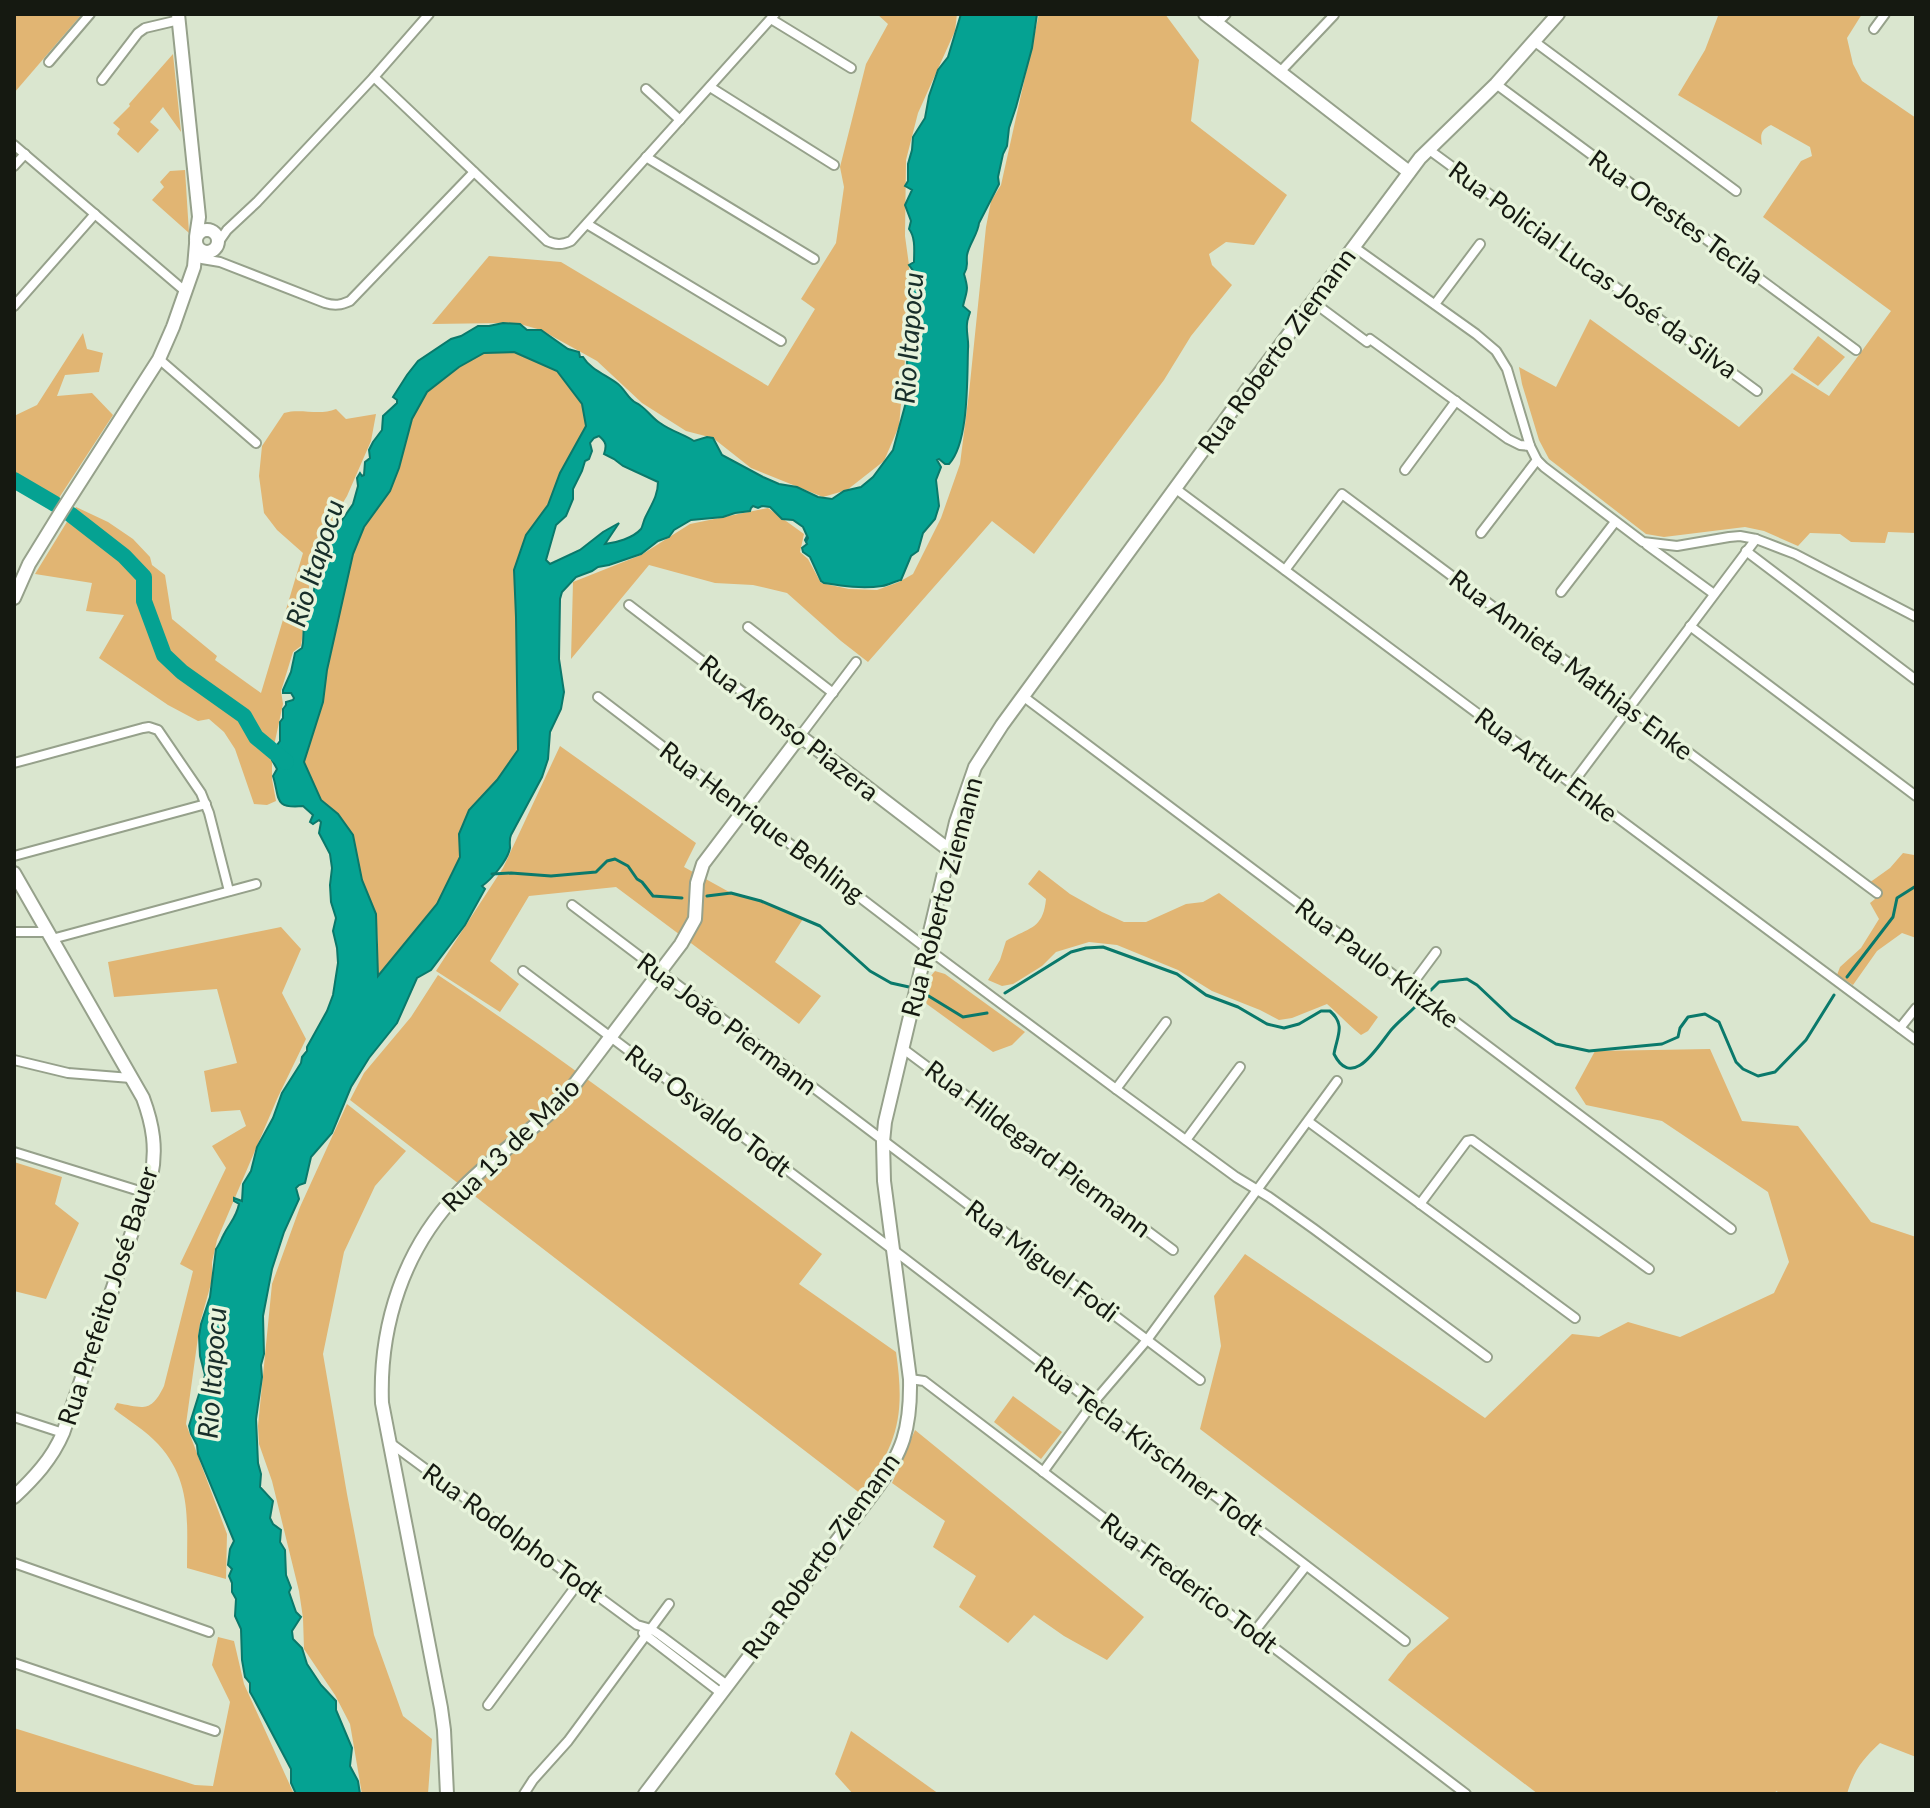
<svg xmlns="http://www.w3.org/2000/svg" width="1930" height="1808" font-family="Lato,sans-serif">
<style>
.green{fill:#e1b573}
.water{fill:#05a292;stroke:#0a796b;stroke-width:2;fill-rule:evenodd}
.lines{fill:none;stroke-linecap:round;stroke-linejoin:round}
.stream{stroke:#0a796b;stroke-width:3}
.river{stroke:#05a292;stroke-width:16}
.street-casing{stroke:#96a18b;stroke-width:12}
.secondary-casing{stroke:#96a18b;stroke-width:16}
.street{stroke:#fff;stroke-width:8}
.secondary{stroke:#fff;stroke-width:12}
.labels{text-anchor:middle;stroke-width:7;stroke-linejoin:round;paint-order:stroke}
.street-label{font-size:26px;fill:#151911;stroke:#e8f4dc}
.water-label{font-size:28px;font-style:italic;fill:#182e2a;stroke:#e8f4dc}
</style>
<rect width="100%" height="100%" fill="#dae6cf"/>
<g class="green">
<polygon points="14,14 82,14 14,93"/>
<polygon points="877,14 957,14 955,31 918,113 906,160 905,236 909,265 910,303 899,426 884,461 847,490 823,497 751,468 713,438 686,431 642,403 597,361 541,330 520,324 503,323 432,324 489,256 561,262 768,386 815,309 801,299 836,243 844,187 840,167 866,64 888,24"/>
<polygon points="1039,14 1165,14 1199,60 1191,121 1287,195 1254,245 1226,242 1209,254 1212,265 1232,285 1191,336 1164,380 1034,554 992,521 868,662 841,641 787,593 753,585 715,583 649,565 571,659 573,582 641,555 690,524 768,508 804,534 800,552 808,559 821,583 849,589 877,590 899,582 913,574 941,518 960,464 969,393 986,227 991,201 1001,185"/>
<path d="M1715,14h147l-15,24 6,26 9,17 54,37v415l-28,-1 -3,11 -34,-1 -11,-8 -30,-1 -12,13 -34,-15 -19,-4 -81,10 -18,-3 -97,-75 -10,-19 -17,-56 -3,-17 37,20 34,-68 149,108 53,-54 37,23 62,-85 -128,-94 38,-56 11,-5 -2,-9 -39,-22c-10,5 -11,9 -9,20l-84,-50 27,-45 13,-34z"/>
<polygon points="173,54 181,132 163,107 150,122 159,130 138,153 117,134 120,129 113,123 130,106 129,104"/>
<polygon points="185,170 189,233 152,200 164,187 160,182 170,171"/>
<polygon points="83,333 87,349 103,353 99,372 65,375 57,396 92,393 113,415 55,504 14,480 14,416 37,405"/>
<polygon points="1818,336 1845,357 1818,386 1793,369"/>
<polygon points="514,352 557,371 582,404 586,426 560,473 548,505 526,535 514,570 516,617 518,750 459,834 460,857 437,904 377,977 378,944 376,914 362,880 353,835 338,814 321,800 304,762 323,702 327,671 353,554 364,527 390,491 399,468 412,419 427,392 459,367 484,353"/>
<path d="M336,409l10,10 30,-5 -5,27 -24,55 -11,18 -24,51 -11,81 -8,6 -12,39 2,13 -11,51v24l4,22 -9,4 -13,-1 -19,-55 -11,-17 -15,-13 -11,2 -30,-16 -69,-47 25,-43 -38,-4 6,-28 -57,-9 41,-67 32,15 25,17 17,18 2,8 13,10 7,44 45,37 -2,4 46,33 42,-140 -26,-23 -13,-17 -5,-37 3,-30 22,-33c17,-5 35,3 52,-4z"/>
<polygon points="560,746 696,843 684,867 731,893 761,901 803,919 775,962 821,996 799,1024 616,887 529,896 490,961 519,984 500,1012 436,971 503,868"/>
<polygon points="1903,853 1914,855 1916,853 1916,938 1902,933 1877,951 1853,985 1837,975 1840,967 1861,948 1879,919 1870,903 1875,899 1869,883 1890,868"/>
<path d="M1039,870l31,24 32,18 22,10h22l40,-18 17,-2 16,-9 159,124 -10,14 -7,4c-13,-10 -22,-21 -34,-31l-35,14 -13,2 -19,-10 -48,-19 -34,-21 -61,-25 -28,-3 -33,10 -14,14 -29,18 -11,2 -14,-6 12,-20 6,-19c23,-14 37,-11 40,-42l-18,-15z"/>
<path d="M281,927l20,22 -19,44 24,46 -29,60 -60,141 -5,22v18l-12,43 -14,101 41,110 -1,45 -39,-11c0,-47 5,-87 -29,-124 -12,-13 -30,-24 -44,-35l3,-6c27,5 34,10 47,-17l29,-115 -13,-7 46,-96 -14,-22 34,-20 -6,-16 -29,2 -7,-41 33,-8 -20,-74 -103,8 -6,-35z"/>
<polygon points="935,971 945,974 1025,1032 1012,1045 993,1052 924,1002 930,977"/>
<path d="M438,975c132,88 257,184 384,279l-23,30 97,68c9,62 3,91 -35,142l-511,-394 14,-27 47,-56z"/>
<path d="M1710,1049l32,72 56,5 73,96 45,15v520l-36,-14c-18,17 -26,27 -33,51h-65l-6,-3 -1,3h-237l-150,-114 20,-26 41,-36 -249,-189 21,-83 -7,-50 31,-42 240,164 87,-84 27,3 29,-15 52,15 94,-44 15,-31 -21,-70 -106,-71 -76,-16 -11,-17 20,-37z"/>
<polygon points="347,1104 406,1151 375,1186 344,1252 323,1354 347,1494 374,1635 403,1716 432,1739 428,1794 362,1794 350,1724 335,1695 304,1649 303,1618 299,1591 272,1481 259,1444 258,1426 272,1284 300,1207"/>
<polygon points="14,1162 62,1177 55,1204 79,1223 46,1299 14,1291"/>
<polygon points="1013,1396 1062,1432 1041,1459 994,1422"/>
<polygon points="915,1430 1144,1617 1107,1660 1064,1636 1034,1615 1008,1643 959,1607 976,1576 933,1547 945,1521 892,1483"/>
<polygon points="218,1637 234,1641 244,1684 294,1794 14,1794 14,1728 195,1785 213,1786 230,1702 212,1665"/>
<polygon points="851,1731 939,1794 853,1794 835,1774"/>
</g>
<path class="water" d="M961,14h76l-5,34 -16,59 -7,21 -2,18 -4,8 -5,23 1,7 -20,39c-1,11 -10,21 -12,32 -1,9 2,11 -3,19 5,17 3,15 -1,32l7,6c-1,4 -3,8 -3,12 -1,8 2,17 1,25 -1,29 1,94 -19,115h-4l-6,-5 -2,1 4,7 -5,13 3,26 -4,13 -12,14 -5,18 -7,5 -10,24c-6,1 -12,5 -19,6 -20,3 -39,0 -58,-3l-3,-2 -11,-24 -7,-5 -1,-4 5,-4 -2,-4 1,-2 1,2 1,-2 -5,-11 -10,-7 -11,-1 -12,-12 -8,-1 -4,2 -5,-2 -2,2 -1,3 -15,2 -12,4 -32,3 -17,10 -5,7 -11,4 -17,13 -32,11 -11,2 -6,4 -16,6 -14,15 -2,7 -1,60 5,33 -3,17 -11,23 -2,27 -6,18 -31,58c-2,4 -1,9 -1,13 -2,12 -19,32 -28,38l3,3 -20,36 -15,20 -19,25 -14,8 -20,45 -28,35 -18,29 -19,46 -21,24 -6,26 -6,2 -3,3 3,11 -15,33 -12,37 -9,47 1,38 -3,11 1,12 -6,42 2,44 3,11 -1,13 13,14 -3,17 3,6 8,6 -1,12 5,8 1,25 5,13 -2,4 7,20 5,5 -9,14 1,8 9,9 5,16 14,21 15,16v9l16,38 -2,18 8,15 2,13h-64l-5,-11v-14l-37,-70 -4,-7v-9l-5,-6 -3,-17 -1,-31 -6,-13 1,-17 -4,-7v-9l-3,-7 3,-7 -4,-4 2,-16 4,-8 -36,-87 -1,-9 -6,-11 -2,-8 16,-51 -5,-19 -1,-20 2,-12 9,-27 6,-48c3,-4 5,-9 7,-13 6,-13 13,-17 16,-32l-5,-3v-3l8,3 1,-17 8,-13 6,-24 16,-29 9,-25 19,-30 1,-6 5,-6v-4l20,-36 6,-16 5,-32 -1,-15 -4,-17 3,-13 -5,-16 -1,-17 2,-17 -2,-14 -11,-21 2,-11 -2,-2 -6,4 -3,-2 3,-7 -10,-9c-30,3 -23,-8 -30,-30l4,-7 -5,-9 2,-11 6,-8v-19l3,-4v-9l3,-4v-3l7,-2 1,-2 -3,-5h-8v-3l8,-18 4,-19 7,-5 1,-5 1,-20 9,-23 3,-30 -2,-5 20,-38 6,-4 13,-19 5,-18 -1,-8 3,-5 2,3 2,-1 1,-13 5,-4 -1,-8 4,-8 9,-12 1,-14 14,-13v-3l-4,-3 14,-22 11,-14 33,-22 10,-3 17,-10h11l14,-3 17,1 7,6h14l27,19 11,3 1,5h3c7,12 23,18 35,27 5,4 8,10 13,15 6,6 4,2 10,7 7,5 12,13 19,17 11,8 23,11 34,18l13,-4 6,1 9,17 41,22 16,7 18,3 21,10 14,2 12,-8 17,-4 12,-10 20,-27 13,-48v-17l3,-14 -2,-8 2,-31 2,-6 3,-54 -5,-7 5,-3c0,-10 2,-24 -5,-33l2,-8 -6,-16 7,-15 -7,-4 3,-5v-17l4,-14 1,-13 12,-19 4,-22 9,-26 10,-13zM514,352l43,19 25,33 4,22 -26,47 -12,32 -22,30 -12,35 2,47 2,133 -21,30 -28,30 -10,24 1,23 -23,47 -59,72 -2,-62 -14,-34 -9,-45 -15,-21 -17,-14 -17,-38 19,-60 4,-32 26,-116 11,-27 26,-36 9,-23 13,-49 15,-27 32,-25 25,-14zM599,436c7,6 8,9 5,18l10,5 9,7 35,16c0,14 -7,23 -13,36 -1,2 -3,10 -4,11 -8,9 -25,14 -36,15l14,-21 -16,9 -23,18 -30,14 -4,-4 10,-35 10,-9 7,-17v-10l9,-18 3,-10 4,-2 3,-8 -2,-8 4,-5z"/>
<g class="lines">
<g class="stream">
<polyline points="492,874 511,873 551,876 596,872 607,861 615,859 628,866 637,879 642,882 653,896 682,898"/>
<polyline points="707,896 731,893 761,901 820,926 870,971 891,983 909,987"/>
<polyline points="1847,977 1893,917 1897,898 1916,886"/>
<polyline points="1431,990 1439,982 1467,979 1477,985 1512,1018 1556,1044 1589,1051 1662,1044 1678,1037 1680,1028 1688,1017 1705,1014 1719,1022 1736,1062 1743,1069 1758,1076 1775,1072 1806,1040 1834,995"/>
<path d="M1005,993l66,-41 15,-4 17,-1 74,27 29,21 32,12 29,17 17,4 15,-4 22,-13h9c16,14 7,25 4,43 19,38 45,-10 58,-25 7,-8 16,-15 23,-22"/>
<polyline points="927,995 963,1017 987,1013"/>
</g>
<g class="river">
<polyline points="14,480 55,504"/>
<polyline points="70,514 124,556 144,577 144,601 164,655 182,672 244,716 256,737 286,762"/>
</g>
<g class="street-casing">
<g id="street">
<polyline points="771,19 851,68"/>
<polyline points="1216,24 1226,14"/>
<polyline points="1874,29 1885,14"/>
<polyline points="1535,42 1736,191"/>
<polyline points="49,62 90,14"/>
<polyline points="1279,73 1334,15"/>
<path d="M374,77l173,164c9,4 15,4 24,0l204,-227"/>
<polyline points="102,80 138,33 145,28 179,20"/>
<polyline points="1496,84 1856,350"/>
<polyline points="710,87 834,165"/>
<polyline points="646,89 680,120"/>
<polyline points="14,145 186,292"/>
<polyline points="1428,149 1757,391"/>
<polyline points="646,157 814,259"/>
<polyline points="14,166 25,154"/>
<polyline points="587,224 781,341"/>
<polyline points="218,243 227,230 257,202 374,77 429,14"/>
<polyline points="1354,247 1476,334 1496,351 1507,369 1530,446 1537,460 1544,467 1643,542 1677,546 1729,537 1740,536 1756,539 1795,554 1916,617"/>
<path d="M202,259l18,3 105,41c10,3 16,2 25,-2l124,-129"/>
<polyline points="1313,302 1367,342 1370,339 1508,439 1520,445 1530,446"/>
<polyline points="1435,304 1480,244"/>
<polyline points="14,306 95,214"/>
<polyline points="159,359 256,443"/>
<polyline points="1405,470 1456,401"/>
<polyline points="1176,489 1916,1040"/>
<polyline points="1481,533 1537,460"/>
<polyline points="1647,545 1714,594"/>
<polyline points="1746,551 1916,680"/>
<polyline points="1285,570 1342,494 1877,893"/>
<polyline points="1561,592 1615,522"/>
<polyline points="629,605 800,736 856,662"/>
<polyline points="1690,626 1916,796"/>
<polyline points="748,627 833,693"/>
<polyline points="598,697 917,941 1116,1089 1236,1177 1269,1197 1314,1229 1487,1357"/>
<polyline points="1024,697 1731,1229"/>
<polyline points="14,763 143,728 149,727 158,730 201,793 209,813 229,891"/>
<polyline points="1572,784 1756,539"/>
<polyline points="14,856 206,804"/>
<polyline points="572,905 1200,1380"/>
<polyline points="14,932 48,932"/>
<polyline points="52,939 256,884"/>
<polyline points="523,971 904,1258 1405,1641"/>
<polyline points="1410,987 1436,952"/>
<polyline points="1900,1028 1916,1008"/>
<polyline points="902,1048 1173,1250"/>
<polyline points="14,1060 68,1073 131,1078"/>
<polyline points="1116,1089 1166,1022"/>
<polyline points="1309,1122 1575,1318"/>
<polyline points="1186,1140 1240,1067"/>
<polyline points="14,1152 146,1193"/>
<polyline points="1420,1204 1467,1141 1472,1140 1649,1269"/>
<polyline points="910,1379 924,1381 1466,1794"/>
<polyline points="14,1417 63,1433"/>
<polyline points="389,1442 637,1625 651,1629 660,1635 727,1685"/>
<polyline points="1043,1472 1093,1403 1147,1340 1337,1081"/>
<polyline points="14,1563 209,1632"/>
<polyline points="1254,1632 1306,1566"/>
<polyline points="643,1633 721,1693"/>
<polyline points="14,1663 215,1731"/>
<polyline points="488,1705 579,1582"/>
<polyline points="524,1794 533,1780 568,1741 669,1604"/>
</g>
</g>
<g class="secondary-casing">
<g id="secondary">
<polyline points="178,14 199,217 196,237"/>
<polyline points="1205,14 1409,172"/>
<circle cx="207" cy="241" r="11"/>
<polyline points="14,598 29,564 61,512 159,359 173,327 194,267 196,244"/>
<path d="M14,873l129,225c10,27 14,51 8,79l-88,256c-11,26 -29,45 -49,64"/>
<path d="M447,1794l-3,-64 -3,-22 -59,-305c-3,-78 22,-154 76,-210 28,-30 62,-54 93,-81l14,-15 116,-153 14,-25 2,-36 6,-19 97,-128 149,114"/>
<path d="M645,1794l229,-302c29,-40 37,-63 36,-113l-26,-198 -1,-39 2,-20 71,-300 19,-55 27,-42 248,-339 170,-228 76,-74 62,-70"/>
</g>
</g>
<use href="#street" class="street"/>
<use href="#secondary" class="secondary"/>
</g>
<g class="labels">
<g class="street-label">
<text transform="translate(1676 217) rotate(36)" y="9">Rua Orestes Tecila</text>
<text transform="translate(1593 270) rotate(36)" y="9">Rua Policial Lucas José da Silva</text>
<text transform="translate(1277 351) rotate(-54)" y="9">Rua Roberto Ziemann</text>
<text transform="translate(1571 665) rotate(37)" y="9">Rua Annieta Mathias Enke</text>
<text transform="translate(789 728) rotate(38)" y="9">Rua Afonso Piazera</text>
<text transform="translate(1546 765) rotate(37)" y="9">Rua Artur Enke</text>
<text transform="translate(762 822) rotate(37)" y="9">Rua Henrique Behling</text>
<text transform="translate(942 897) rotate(-75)" y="9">Rua Roberto Ziemann</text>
<text transform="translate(1377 963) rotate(37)" y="9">Rua Paulo Klitzke</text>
<text transform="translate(727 1024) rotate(37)" y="9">Rua João Piermann</text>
<text transform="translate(708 1111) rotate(37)" y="9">Rua Osvaldo Todt</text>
<text transform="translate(511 1145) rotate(-44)" y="9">Rua 13 de Maio</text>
<text transform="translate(1038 1149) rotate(37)" y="9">Rua Hildegard Piermann</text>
<text transform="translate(1042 1261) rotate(37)" y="9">Rua Miguel Fodi</text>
<text transform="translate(108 1296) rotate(-72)" y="9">Rua Prefeito José Bauer</text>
<text transform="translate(1149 1446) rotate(37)" y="9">Rua Tecla Kirschner Todt</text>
<text transform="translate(513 1533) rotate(36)" y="9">Rua Rodolpho Todt</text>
<text transform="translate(821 1556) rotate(-54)" y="9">Rua Roberto Ziemann</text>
<text transform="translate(1189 1583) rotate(37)" y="9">Rua Frederico Todt</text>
</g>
<g class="water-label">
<text transform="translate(909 338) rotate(-86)" y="10">Rio Itapocu</text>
<text transform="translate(315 563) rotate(-72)" y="10">Rio Itapocu</text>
<text transform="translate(212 1373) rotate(-86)" y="10">Rio Itapocu</text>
</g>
</g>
<rect width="1930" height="1808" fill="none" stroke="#151911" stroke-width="32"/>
</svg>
